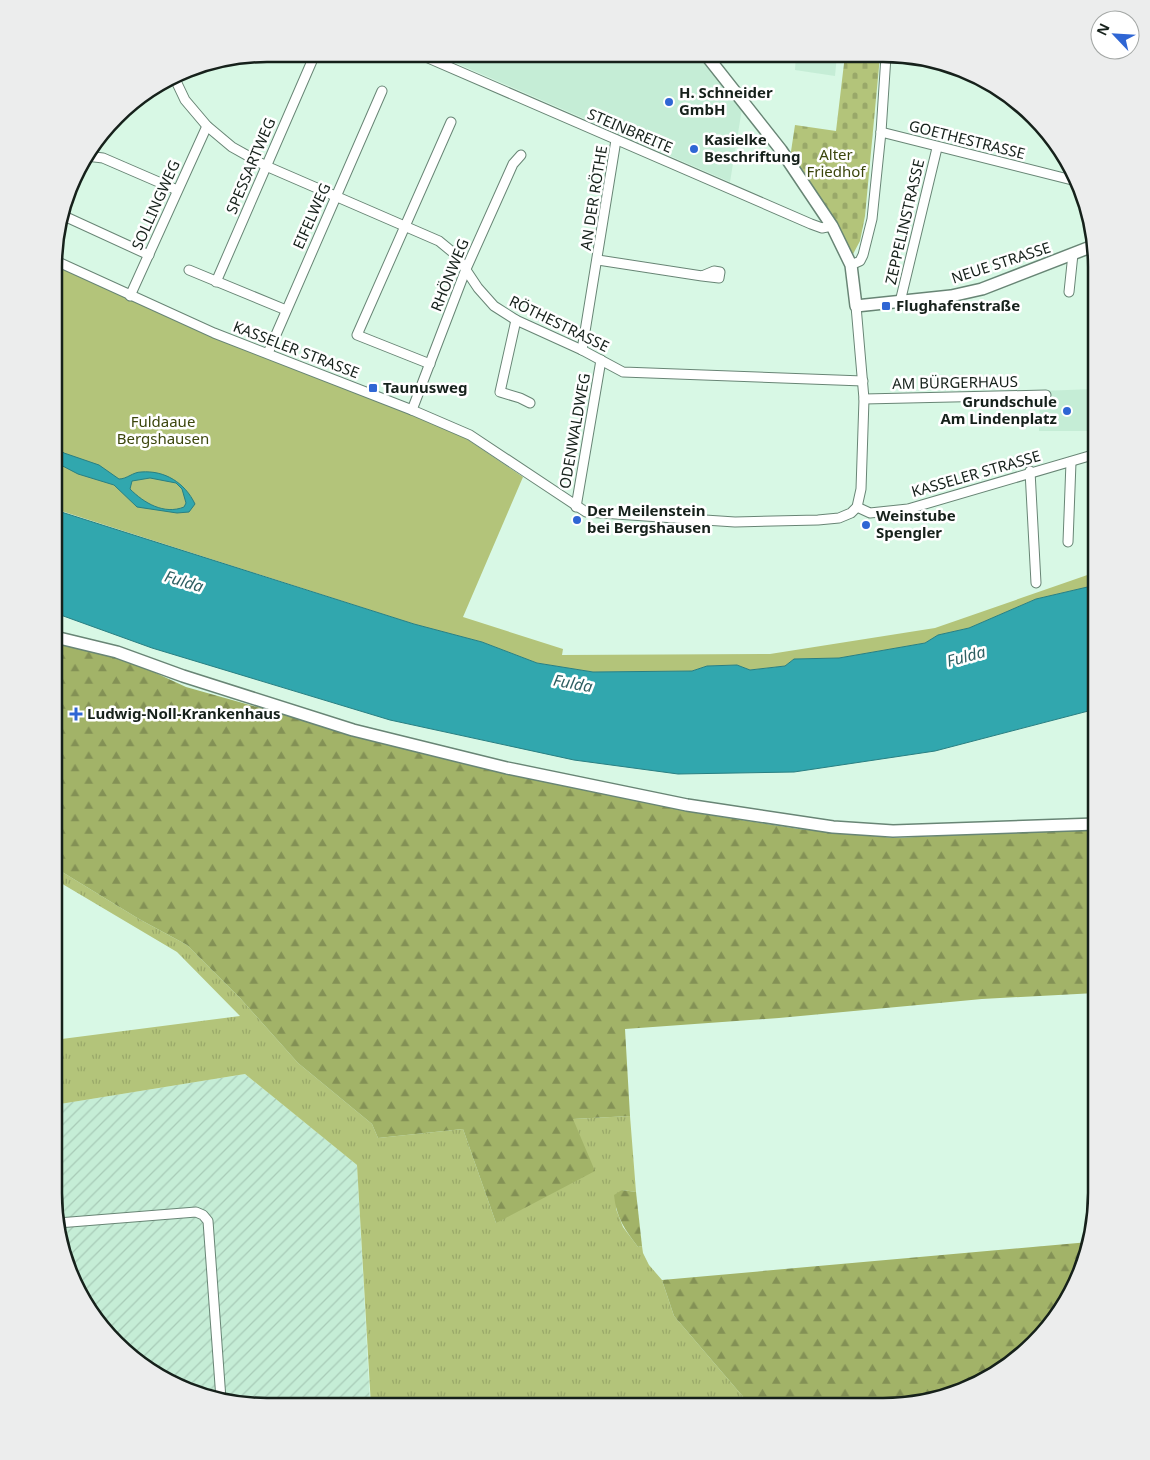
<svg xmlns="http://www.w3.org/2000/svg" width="1150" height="1460" font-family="'Noto Sans',sans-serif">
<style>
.built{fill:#c5edd6}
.industrial{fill:url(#industrial-furrows)}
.grass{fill:url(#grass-tufts)}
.forest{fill:url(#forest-firs)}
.cemetery{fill:url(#cemetery-stones)}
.park{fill:#b3c47a}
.water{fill:#31a7ae;stroke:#297f82;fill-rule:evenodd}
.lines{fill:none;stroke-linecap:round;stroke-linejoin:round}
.street-casing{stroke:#688575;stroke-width:11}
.secondary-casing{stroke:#688575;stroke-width:14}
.street{stroke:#fff;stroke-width:9}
.secondary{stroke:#fff;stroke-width:11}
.poi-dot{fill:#2f66d4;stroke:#fff;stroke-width:2}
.labels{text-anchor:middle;stroke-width:5;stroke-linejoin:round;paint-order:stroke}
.poi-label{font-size:15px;font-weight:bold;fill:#16211b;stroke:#fff;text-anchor:start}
.street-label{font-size:15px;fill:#16211b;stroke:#fff}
.park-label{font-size:15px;fill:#3b460c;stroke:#fff}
.water-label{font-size:16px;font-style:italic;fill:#2e5f62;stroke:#fff}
.rim{fill:none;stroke:#16211b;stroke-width:2.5}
</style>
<defs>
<pattern id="industrial-furrows" width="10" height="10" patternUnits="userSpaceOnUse" patternTransform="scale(1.25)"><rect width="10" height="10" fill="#c5edd6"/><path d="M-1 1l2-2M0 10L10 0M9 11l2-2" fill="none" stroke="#a8cbb7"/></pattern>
<pattern id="grass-tufts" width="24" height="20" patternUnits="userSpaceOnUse" patternTransform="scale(1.25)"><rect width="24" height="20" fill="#b3c47a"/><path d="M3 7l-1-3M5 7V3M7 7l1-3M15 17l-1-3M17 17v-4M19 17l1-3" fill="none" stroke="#99a869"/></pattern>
<pattern id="forest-firs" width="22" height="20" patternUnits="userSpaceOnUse" patternTransform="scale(1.25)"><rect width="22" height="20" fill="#a2b368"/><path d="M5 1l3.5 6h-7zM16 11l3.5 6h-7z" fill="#839155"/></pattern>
<pattern id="cemetery-stones" width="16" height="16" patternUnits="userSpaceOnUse" patternTransform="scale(1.25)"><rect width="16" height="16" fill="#b3c47a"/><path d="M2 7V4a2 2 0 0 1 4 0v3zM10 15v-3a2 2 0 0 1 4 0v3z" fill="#99a869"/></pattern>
</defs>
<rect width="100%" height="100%" fill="#d8f8e5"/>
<g class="built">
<polygon points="451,54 710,55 742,109 730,182 449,60"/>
<polygon points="796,55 837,55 835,76 795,70"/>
<polygon points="1095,389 1094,431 1039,431 1040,391"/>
</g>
<polygon class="industrial" points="245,1074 357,1165 370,1403 384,1406 253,1406 199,1395 149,1370 82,1299 61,1248 54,1193 54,1105"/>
<polygon class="grass" points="54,867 139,919 187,945 240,998 298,1063 372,1124 378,1138 463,1129 496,1223 573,1119 630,1116 636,1192 622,1190 616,1209 623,1227 638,1247 642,1246 643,1253 649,1265 662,1280 674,1316 751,1406 371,1406 357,1165 245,1074 54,1105 54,1040 240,1016 177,952 54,879"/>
<g class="forest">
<polygon points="55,641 117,655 186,687 382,742 697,813 799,829 895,838 1096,828 1096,993 982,999 779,1018 625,1029 630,1116 573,1119 595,1171 496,1223 463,1129 378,1138 372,1124 298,1063 240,998 187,945 139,919 54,867"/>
<path d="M622,1190l14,2 6,54 -4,1c-13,-17 -22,-30 -24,-52z"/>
<polygon points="1089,1242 1085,1261 1060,1311 989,1378 964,1383 896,1406 751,1406 674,1316 662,1280"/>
</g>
<polygon class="cemetery" points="845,55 880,56 865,216 860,241 852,256 830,213 790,158 795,125 836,131"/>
<polygon class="park" points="56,266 185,324 461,435 523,477 463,617 563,649 562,655 770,654 935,628 1096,572 1096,585 1036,599 969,628 938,635 925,643 839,658 794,659 785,666 750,670 737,665 707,666 692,671 593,672 537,663 482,642 414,624 55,509"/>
<g class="water">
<path d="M55,446l9,7 35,12 20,14c8,0 14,-7 22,-7 24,-2 44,11 54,32l-6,8 -12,1 -40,-6 -23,-22 -36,-11 -23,-12zM150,478l26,5 6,6 4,14 -2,4c-20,8 -40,-4 -54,-18l2,-8z"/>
<polygon points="55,510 414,624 482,642 537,663 593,672 692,671 707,666 737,665 750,670 785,666 794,659 839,658 925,643 938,635 969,628 1036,599 1096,585 1096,709 935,751 794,772 678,774 574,760 390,720 152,648 55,613"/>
</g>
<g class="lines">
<g class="street-casing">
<g id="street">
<polyline points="419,54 811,224 822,228 832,226"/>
<polyline points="175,79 185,100 207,126 232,147 266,166 439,241 456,255 478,288 494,306 516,320 582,350 623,372 863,381"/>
<polyline points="881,132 1076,181"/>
<polyline points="86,156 103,158 177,190"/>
<polyline points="64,216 149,255"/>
<polyline points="598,260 702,276 714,271 720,272 719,278 702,276"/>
<polyline points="56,261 214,333 412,410 470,435 586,512 675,518 735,522 818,520 839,518 851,513 857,507 861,489 864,399 856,306"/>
<polyline points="851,265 860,261 863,255 872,219 881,132 886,56"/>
<polyline points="189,270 286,310"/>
<polyline points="216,282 312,61"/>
<polyline points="1069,292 1073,254"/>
<polyline points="130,296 207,126"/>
<polyline points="900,302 937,148"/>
<polyline points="516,320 500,392 520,398 530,403"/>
<polyline points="582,350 616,140"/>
<polyline points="268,353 382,91"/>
<polyline points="430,364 357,335 451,122"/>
<polyline points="864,399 1046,395"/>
<polyline points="412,410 466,269 513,164 521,155"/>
<polyline points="1030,471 1036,583"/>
<polyline points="576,507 601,360"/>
<polyline points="857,507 870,513 908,509 1096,454"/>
<polyline points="1068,542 1071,462"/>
<polyline points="58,1223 196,1212 203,1215 208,1221 221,1399"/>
</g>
</g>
<g class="secondary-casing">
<g id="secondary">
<polyline points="706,55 781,150 832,226 851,265 856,306 951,296 982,289 1093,246"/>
<polyline points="55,637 117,652 183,676 353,730 507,768 687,805 833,827 893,831 1096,824"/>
</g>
</g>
<use href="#street" class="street"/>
<use href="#secondary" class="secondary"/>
</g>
<g class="poi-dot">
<circle cx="669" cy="102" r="5"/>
<circle cx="694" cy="149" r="5"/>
<rect x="881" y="301" width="10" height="10" rx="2.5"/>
<rect x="368" y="383" width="10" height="10" rx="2.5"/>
<circle cx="1067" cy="411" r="5"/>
<circle cx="577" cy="520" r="5"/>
<circle cx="866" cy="525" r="5"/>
<path d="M73.5 706.5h5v5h5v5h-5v5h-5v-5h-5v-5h5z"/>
</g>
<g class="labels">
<g class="poi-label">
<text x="679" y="98">H. Schneider<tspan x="679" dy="17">GmbH</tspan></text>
<text x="704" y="145">Kasielke<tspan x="704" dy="17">Beschriftung</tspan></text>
<text x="896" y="311">Flughafenstraße</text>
<text x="383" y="393">Taunusweg</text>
<text x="1057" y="407" text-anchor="end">Grundschule<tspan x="1057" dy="17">Am Lindenplatz</tspan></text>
<text x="587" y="516">Der Meilenstein<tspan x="587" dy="17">bei Bergshausen</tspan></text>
<text x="876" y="521">Weinstube<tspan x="876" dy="17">Spengler</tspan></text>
<text x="87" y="719">Ludwig-Noll-Krankenhaus</text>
</g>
<g class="street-label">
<text transform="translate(630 131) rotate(23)" y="5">STEINBREITE</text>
<text transform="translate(967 140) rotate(14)" y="5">GOETHESTRASSE</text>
<text transform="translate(251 166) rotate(-67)" y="5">SPESSARTWEG</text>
<text transform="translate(594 198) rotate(-81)" y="5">AN DER RÖTHE</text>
<text transform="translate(156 205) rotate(-66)" y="5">SOLLINGWEG</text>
<text transform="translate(312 216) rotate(-66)" y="5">EIFELWEG</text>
<text transform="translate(905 222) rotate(-77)" y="5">ZEPPELINSTRASSE</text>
<text transform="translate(1001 263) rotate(-18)" y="5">NEUE STRASSE</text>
<text transform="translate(450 275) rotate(-68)" y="5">RHÖNWEG</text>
<text transform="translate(559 324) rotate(26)" y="5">RÖTHESTRASSE</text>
<text transform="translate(296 350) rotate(21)" y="5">KASSELER STRASSE</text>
<text transform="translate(955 383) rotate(-1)" y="5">AM BÜRGERHAUS</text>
<text transform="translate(575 431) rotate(-80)" y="5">ODENWALDWEG</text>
<text transform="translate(976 474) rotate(-16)" y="5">KASSELER STRASSE</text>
</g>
<g class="park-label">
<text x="836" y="160">Alter<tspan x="836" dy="17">Friedhof</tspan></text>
<text x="163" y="427">Fuldaaue<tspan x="163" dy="17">Bergshausen</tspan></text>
</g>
<g class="water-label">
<text transform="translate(184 581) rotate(17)" y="6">Fulda</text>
<text transform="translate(966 656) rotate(-15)" y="6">Fulda</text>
<text transform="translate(573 683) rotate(10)" y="6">Fulda</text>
</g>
</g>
<path d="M0 0H1150V1460H0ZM267 62H883A205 205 0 0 1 1088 267V1193A205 205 0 0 1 883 1398H267A205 205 0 0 1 62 1193V267A205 205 0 0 1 267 62Z" fill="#eceded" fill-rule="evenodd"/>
<path class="rim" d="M267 62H883A205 205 0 0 1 1088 267V1193A205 205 0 0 1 883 1398H267A205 205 0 0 1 62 1193V267A205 205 0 0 1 267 62Z"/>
<g transform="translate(1115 35) rotate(295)"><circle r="24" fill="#ffffff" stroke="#a2a6a4"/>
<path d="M0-4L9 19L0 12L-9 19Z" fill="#2f66d4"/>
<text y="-8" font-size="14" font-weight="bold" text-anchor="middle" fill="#16211b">N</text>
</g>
</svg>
